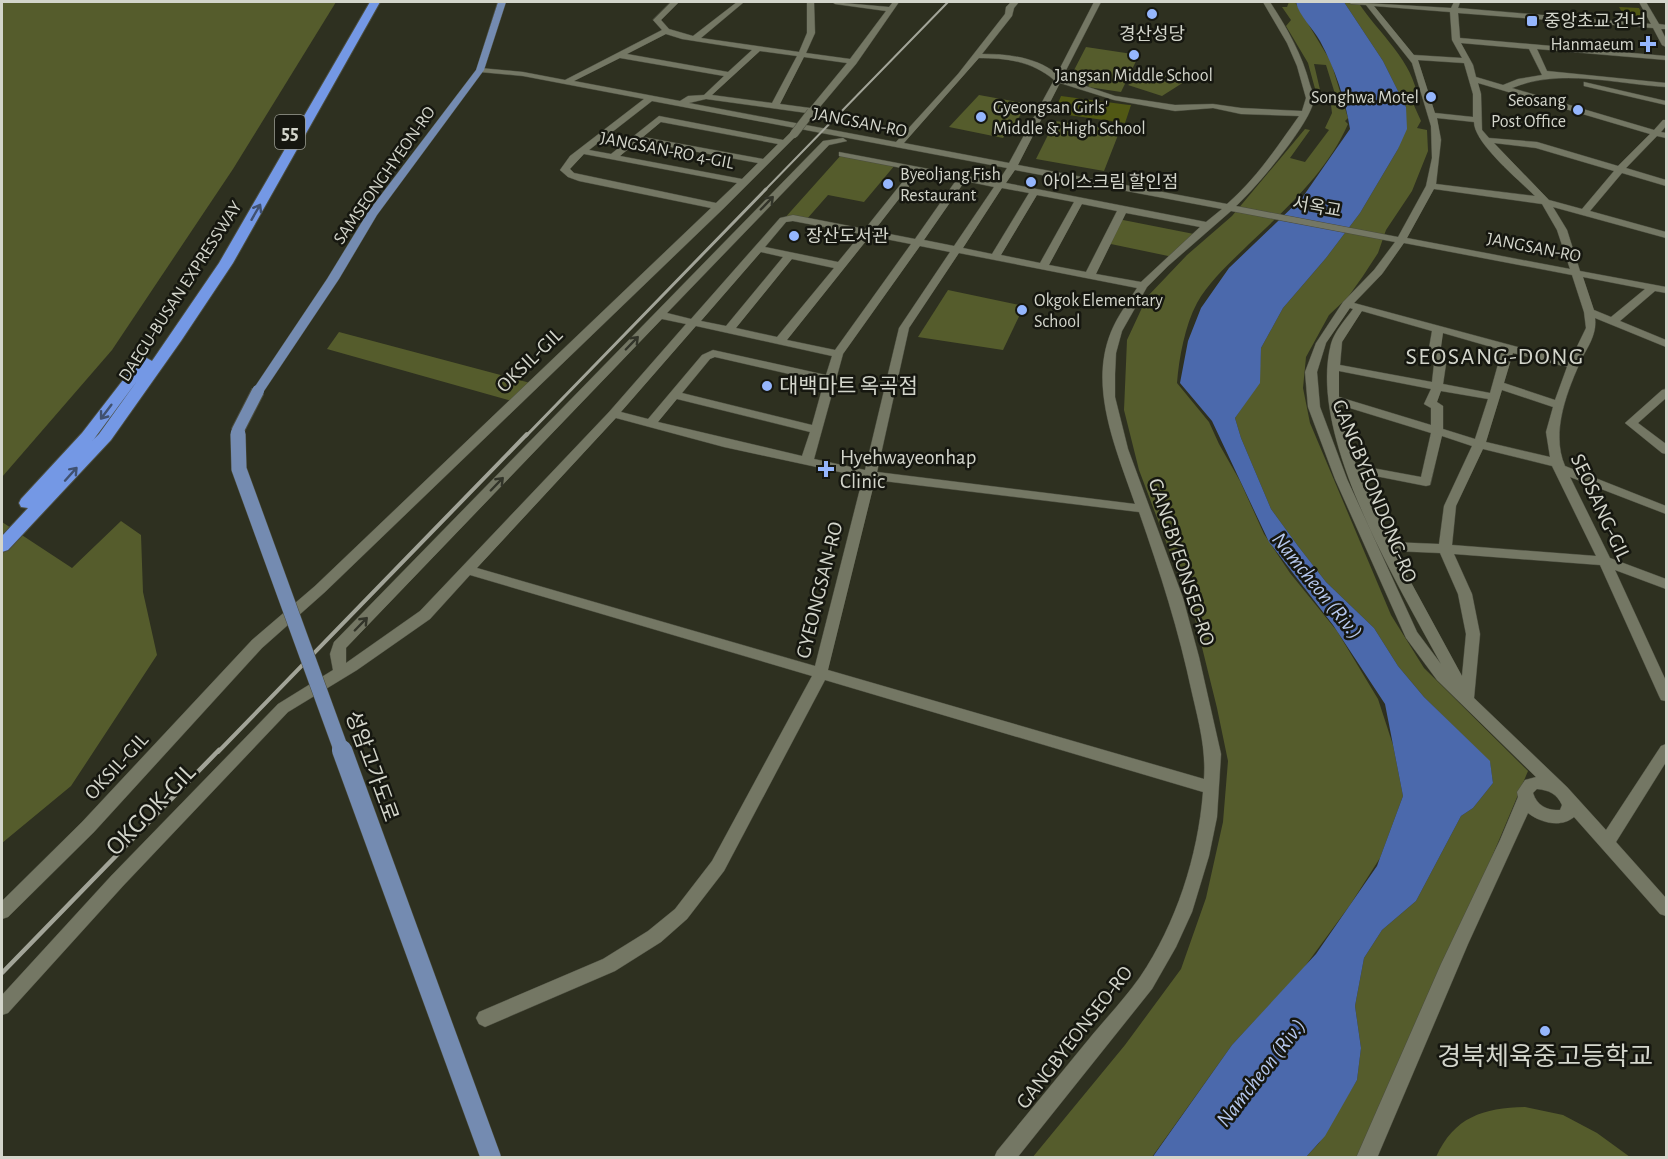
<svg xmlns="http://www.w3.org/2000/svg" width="1668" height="1159" font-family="'Alegreya Sans','Noto Sans KR',sans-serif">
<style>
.green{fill:#555c2c}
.water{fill:#4b69ac}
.building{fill:#515814}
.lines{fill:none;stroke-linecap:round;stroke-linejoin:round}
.minor-casing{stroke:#4b4d3f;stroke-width:1}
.major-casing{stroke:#4b4d3f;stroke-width:1}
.highway-casing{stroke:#4b4d3f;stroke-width:2}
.minor{fill:#747764;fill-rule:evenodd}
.major{fill:#748bb1;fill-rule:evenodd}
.highway{fill:#7498e5;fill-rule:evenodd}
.rail-far3{stroke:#a2a498;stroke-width:2}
.rail-far2{stroke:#a2a498;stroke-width:3}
.rail-far1{stroke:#a2a498;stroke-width:4}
.rail{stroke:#a2a498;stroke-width:4.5}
.minor-bridge-casing{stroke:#4b4d3f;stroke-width:9;stroke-linecap:butt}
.major-bridge-far2-casing{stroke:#4b4d3f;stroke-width:14;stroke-linecap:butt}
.major-bridge-far1-casing{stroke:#4b4d3f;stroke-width:16;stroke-linecap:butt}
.major-bridge-casing{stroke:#4b4d3f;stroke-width:21;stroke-linecap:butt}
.minor-bridge{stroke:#747764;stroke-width:8}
.major-bridge-far2{stroke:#748bb1;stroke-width:12}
.major-bridge-far1{stroke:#748bb1;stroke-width:15}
.major-bridge{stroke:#748bb1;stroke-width:20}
.oneway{stroke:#323429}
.oneway2{stroke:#405170}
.poi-dot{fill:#95b6fd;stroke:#161710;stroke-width:2}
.labels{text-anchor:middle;stroke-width:5;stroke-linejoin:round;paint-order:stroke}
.far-poi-label{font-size:18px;fill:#d3d5cb;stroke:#161710;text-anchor:start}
.far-street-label{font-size:18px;fill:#d3d5cb;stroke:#161710}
.shield{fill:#161710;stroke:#9a9c93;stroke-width:1.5}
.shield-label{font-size:20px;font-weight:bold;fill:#d3d5cb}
.street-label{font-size:21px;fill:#d3d5cb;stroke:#161710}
.poi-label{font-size:21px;fill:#d3d5cb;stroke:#161710;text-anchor:start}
.water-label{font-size:22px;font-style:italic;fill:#b6c8ee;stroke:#161710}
.quarter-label{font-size:24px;letter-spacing:1.5px;fill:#d3d5cb;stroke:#161710}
.near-street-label{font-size:26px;fill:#d3d5cb;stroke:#161710}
.near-poi-label{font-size:26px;fill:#d3d5cb;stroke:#161710}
</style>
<rect width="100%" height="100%" fill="#2e3020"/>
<g class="green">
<polygon points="2,2 336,2 233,169 112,350 2,477"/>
<path d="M1289,2h6l36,60 17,56 -3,3 3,3c-21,48 -62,85 -99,120 -18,18 -39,36 -52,59 -12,22 -18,55 -20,80l32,39 10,22 21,37 24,53 26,39 47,58 41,68 15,46 10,51 -23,62 -30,47 -47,64 -71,76 -80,112 -120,1 93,-113 56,-76 25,-71 17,-76 5,-61 -11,-53 -22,-89 -56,-149 -15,-60 3,-70 20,-43 40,-42 45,-39 73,-87 5,1 -20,28 15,4 24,-32 -4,-2 7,-15 -2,-16h6l-10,-32 -12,-1 7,30 -4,2 -9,-33 -22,-37 5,-6 -9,-13h5z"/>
<path d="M1344,2h14c20,31 56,59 60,98l-6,1 9,20 -4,7 10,2 1,21 -16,40 -26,39 -8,23 -15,23 -15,21 -19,18 -23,42 -3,31 7,35 81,192 33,53 104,103 -162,386h-60l13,-14 38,-63 4,-32 -6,-42 9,-48 18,-28 34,-29 45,-85 12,-8 20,-25 -3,-21 -66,-65 -26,-31 -24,-38 -48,-46 -28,-36 -27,-37 -30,-71 -6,-20 24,-35 2,-35 22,-40 43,-50 34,-45 38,-64 8,-42 -23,-46z"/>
<polygon points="1086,47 1139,55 1121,92 1088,87 1091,79 1071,76"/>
<polygon points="1151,71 1184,82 1162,96 1128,85"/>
<polygon points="979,95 1029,104 1003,138 949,127"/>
<polygon points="1055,121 1120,130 1104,171 1036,159"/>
<polygon points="842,154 895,165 864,202 828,195 806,220 783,220"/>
<polygon points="1118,219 1199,235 1173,257 1106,243"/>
<polygon points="948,290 1024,306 1003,350 918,337"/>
<polygon points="339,332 534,384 515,402 327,349"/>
<polygon points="121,521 141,535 143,592 157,655 71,786 2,843 2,522 72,568"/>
<path d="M1525,1107l38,8 34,18 33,24h-194c18,-40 47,-49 89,-50z"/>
</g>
<path class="water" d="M1296,2h48l39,59 23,46 1,22 -9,20 -38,64 -34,45 -43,50 -22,40 -1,35 -25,35 6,20 30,71 27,37 28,36 48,46 24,38 26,31 66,64 3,22 -20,25 -12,8 -45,85 -34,29 -18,28 -9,48 6,42 -4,32 -32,56 -19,21 -154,1 80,-113 84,-91 61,-88 26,-70 -18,-92 -52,-79 -64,-83 -57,-121 -32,-38 8,-42 13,-33 28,-40 73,-70 48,-69c-5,-31 -15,-60 -30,-88 -7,-13 -21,-25 -24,-39z"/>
<g class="building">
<polygon points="1619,7 1639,8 1645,20 1626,19"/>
<polygon points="1061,96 1129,105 1131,105 1125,123 1054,113"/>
</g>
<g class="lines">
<g class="minor-casing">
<g id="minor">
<path d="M671,2h8l-18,18 8,9 24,7 44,-34h7l-43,36 98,14 8,-19v-31h7l1,31 -9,20 44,6 36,-48 -51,-7 -3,-2 57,5 4,-5h6l-43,62 -42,50 -108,-15 -17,4 207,39 62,-68 47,-60 1,-7 5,-5h8l-5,6 -2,8 -30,38c26,0 54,3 75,20l37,-72h7l-39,76 53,18 60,9 38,-1 28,4 61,3 4,-13 -9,-32 -10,-23 -24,-41h7c17,26 32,52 40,83 1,3 4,9 4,13 0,22 -60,92 -78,108l162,31 28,-51 6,-28 -1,-32 -19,-63 -46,-58 -15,-1 -3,-2 103,6 3,-6h6l-2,6 193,16 -12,-22h7l13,22 7,1v4h-5l5,10v8l-4,-2 -9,-17 -195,-15 2,25 206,18v4l-129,-11 10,22 119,12v4c-50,-3 -106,-19 -154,1l142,42 9,-10h3v6l-5,6 5,1v5l-9,-2 -31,32 40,12v6l-44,-13 -32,38 76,21v6l-113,-31 14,23 13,41 86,16v6l-11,-2 -35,30 46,19v7l-71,-29c2,15 -6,27 -13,40 -14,31 -32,74 -17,108l101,40v8l-96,-37 40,81 56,21v10l-51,-19 51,111v20l-5,-1 -2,-4 -59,-131 -146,-11 18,40 8,40 -6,64 93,89 39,43 55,-84 5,-2v18l-50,80 50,56v18l-6,-2 -86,-97c-13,11 -33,6 -46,-4l-60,131 -91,214h-21l85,-194 59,-124 18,-43 -1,-5 8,-12 11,-3 -99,-97 -31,-42 -71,-159 -27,-72 -3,-35 11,-29 27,-41 31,-32 21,-28 -164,-31 -63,55 -21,21 -25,44 -6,22 -1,21v23l13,52 55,149 16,59 22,97 -4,63 -8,39 -17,56 -16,35 -24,42 -135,169h-23l3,-7c32,-39 64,-78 96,-117 16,-19 33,-37 47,-57 36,-53 58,-121 63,-185l-378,-112 -101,191 -37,48 -26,23 -46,29 -130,56 -6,-3 -3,-6 3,-6 124,-53 45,-28 27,-22 37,-48 100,-185 -342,-101 -40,44 -73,51 -69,42 -165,174 -115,127 -6,2v-20l109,-119 167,-172 55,-34 -3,-16 4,-12 489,-501 20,-3 4,3 -18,4 -162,168 24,6 89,-101 13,-3 72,14 47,-59 -73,-14v-4l159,30 9,-14 -355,-67 -63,49 22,4 48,-38 124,24 9,-9 7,2 -76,76 -398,383 -63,56 -168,184 -86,85 -6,2v-18l80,-79 170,-182 63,-54 396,-378 -132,-27 -11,-4 -8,-7 10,-14 74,-57 -121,-23 -43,-4 -4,-2 4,-2 43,4 42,8 97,-50 -9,-10zM1374,6l76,6 2,28 10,18 -48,-3zM666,34l16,5 70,11 -24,22 -101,-18zM1461,43l68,6 13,26 -24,4 -15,6 -27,-8 -3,-12zM760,51l37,5 -25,47 -60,-8zM804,57l43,6 -37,45 -30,-4zM620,58l104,18 -20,19 -16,1 -8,5 -106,-20zM979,58c27,0 53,3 75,22l-45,83 -105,-20zM1418,60l46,3 9,31v23l-38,-4zM1060,83l54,17 61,11 38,-3 28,6 58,2c-22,31 -43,63 -72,88l-209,-39zM1478,83l172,51 -32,32 -81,-24 -48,-4 -7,-8 -1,-36zM1437,118l37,4c0,21 45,58 61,74l-99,-12 5,-44zM661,122l117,22 -15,15 -120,-22zM638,141l120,22 -16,16 -122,-23zM1494,143l42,5 78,23 -32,38 -33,-9zM584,154l153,29 -21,20 -142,-30 -4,-4zM1015,170l207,39 -16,13 -200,-39zM920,172l37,7 -42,60 -41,-8zM965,181l29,6 -40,59 -30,-6zM1002,188l27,5 -37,61 -29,-6zM1434,189l108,15 15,26 13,39 -163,-31zM1037,195l37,7 -34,61 -39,-8zM1082,204l35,7 -31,61 -37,-7zM1126,213l74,14 -59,55 -45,-8zM793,221l68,13 -23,28 -73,-15 21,-25zM870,236l41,8 -76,106 -48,-10zM1404,243l168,32 12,37 2,16 -16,33 -216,-58 28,-29zM920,246l30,6 -51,76 -34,142 -51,-11 29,-105zM761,252l22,5 -57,69 -25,-5zM959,253l178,35c-9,14 -20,29 -26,44 -23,56 6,119 24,172l-258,-32 32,-144zM792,259l42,9 -57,69 -41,-9zM1583,277l62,12 -34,28 -17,-7zM1350,308l3,1c-7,10 -19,23 -22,35 -24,92 67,240 110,320l-24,-32 -70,-153 -27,-72 -3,-35 9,-29zM1362,311l70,20 -4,23 6,10 -2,18 -92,-17 2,-23zM662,319l24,5 -77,88 -189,199 -74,52v-15zM696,326l136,30 -6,19 -113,-25 -11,5 -54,64 -27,-7zM1443,333l59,17 -12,43 -47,-9 3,-20 -6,-10zM1513,353l54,14 -12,33 -51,-17zM715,357l109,25 -12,43 -130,-32 28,-34zM1339,371l92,18 -7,15 7,4v17l-92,-28zM1502,390l51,17 -7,25 4,25 -64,-15zM1441,391l47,8 -13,40 -32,-10v-23l-6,-4zM677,399l133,33 -8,24 -144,-34zM1340,405l91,28 -10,44 -65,-12zM616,418l108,29 139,30 -48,189 -338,-98zM1442,436l30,10 -28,60 -5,38 -49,-2 -30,-69 66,13 4,-1zM1483,449l69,17 44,90 -144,-11 4,-39zM875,480l264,32c21,60 40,119 53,181 7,30 14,56 12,86l-376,-109zM1394,551l46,2 18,41 8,40 -4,42zM1537,789c12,1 20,5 25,16l-2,5c-12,1 -23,-4 -27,-17z"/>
<polygon points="1584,82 1666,101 1666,105 1584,86"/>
<polygon points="1666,389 1666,398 1638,423 1666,444 1666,454 1662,453 1625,423 1662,390"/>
</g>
</g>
<g class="major-casing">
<polygon id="major" points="498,2 506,2 484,70 377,215 339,279 262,394 254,394 252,391 327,279 368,212 476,70"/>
</g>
<g class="highway-casing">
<path id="highway" d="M370,2h10l-147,261 -52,78 -70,99 -103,110 -6,2v-16l26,-28 -7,-1 -2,-4 2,-4 61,-66 58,-75 5,-1 7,4 67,-98zM137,381l-38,53 -7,7 2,-2z"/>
</g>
<use href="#minor" class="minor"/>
<use href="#major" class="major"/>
<use href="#highway" class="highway"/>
<polyline class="rail-far3" points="764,191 948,2"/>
<polyline class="rail-far2" points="526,436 766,189"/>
<polyline class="rail-far1" points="218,752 527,434"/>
<polyline class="rail" points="2,973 219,750"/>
<g class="minor-bridge-casing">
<polyline id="minor-bridge" points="794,134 811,112"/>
</g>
<g class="major-bridge-far2-casing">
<polyline id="major-bridge-far2" points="238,436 238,430 258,391"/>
</g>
<g class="major-bridge-far1-casing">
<polyline id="major-bridge-far1" points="238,434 239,469 342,752"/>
</g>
<g class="major-bridge-casing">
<polyline id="major-bridge" points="342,750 491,1158"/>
</g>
<use href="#minor-bridge" class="minor-bridge"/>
<use href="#major-bridge-far2" class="major-bridge-far2"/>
<use href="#major-bridge-far1" class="major-bridge-far1"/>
<use href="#major-bridge" class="major-bridge"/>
</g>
<defs><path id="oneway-shaft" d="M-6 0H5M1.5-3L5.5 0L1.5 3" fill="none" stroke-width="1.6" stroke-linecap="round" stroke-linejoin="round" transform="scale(1.5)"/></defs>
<g class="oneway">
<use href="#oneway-shaft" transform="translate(767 203) rotate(-46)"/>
<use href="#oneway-shaft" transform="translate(632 343) rotate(-46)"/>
<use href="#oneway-shaft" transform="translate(497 484) rotate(-46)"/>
<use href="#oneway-shaft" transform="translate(361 624) rotate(-46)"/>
</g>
<g class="oneway2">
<use href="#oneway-shaft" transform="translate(256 212) rotate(-60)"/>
<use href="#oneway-shaft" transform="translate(106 412) rotate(127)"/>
<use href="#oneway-shaft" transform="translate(71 474) rotate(-48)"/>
</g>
<g class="poi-dot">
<circle cx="1152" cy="14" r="6"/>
<rect x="1526" y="15" width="12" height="12" rx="3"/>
<path d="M1645 35h6v6h6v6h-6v6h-6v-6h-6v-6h6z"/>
<circle cx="1134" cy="55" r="6"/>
<circle cx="1431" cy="97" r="6"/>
<circle cx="1578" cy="110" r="6"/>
<circle cx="981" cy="117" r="6"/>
<circle cx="1031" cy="182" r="6"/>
<circle cx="888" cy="184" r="6"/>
<circle cx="794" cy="236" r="6"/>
<circle cx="1022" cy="310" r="6"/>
<circle cx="767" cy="386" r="6"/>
<path d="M823 460h6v6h6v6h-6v6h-6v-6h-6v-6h6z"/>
<circle cx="1545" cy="1031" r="6"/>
</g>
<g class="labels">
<g class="far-poi-label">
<text x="1544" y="27">중앙초교 건너</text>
<text x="1152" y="40" text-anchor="middle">경산성당</text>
<text x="1634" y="50" text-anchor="end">Hanmaeum</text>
<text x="1134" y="81" text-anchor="middle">Jangsan Middle School</text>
<text x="1419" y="103" text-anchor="end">Songhwa Motel</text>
<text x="1566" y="106" text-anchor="end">Seosang<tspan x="1566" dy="21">Post Office</tspan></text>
<text x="993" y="113">Gyeongsan Girls'<tspan x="993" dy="21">Middle &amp; High School</tspan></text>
<text x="900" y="180">Byeoljang Fish<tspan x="900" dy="21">Restaurant</tspan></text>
<text x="1043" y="188">아이스크림 할인점</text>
<text x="806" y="242">장산도서관</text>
<text x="1034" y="306">Okgok Elementary<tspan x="1034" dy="21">School</tspan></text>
</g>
<g class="far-street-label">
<text transform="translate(860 122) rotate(11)" y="6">JANGSAN-RO</text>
<text transform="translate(667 150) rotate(11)" y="6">JANGSAN-RO 4-GIL</text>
<text transform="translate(384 175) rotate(-55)" y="6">SAMSEONGHYEON-RO</text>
<text transform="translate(1317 207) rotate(10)" y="6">서옥교</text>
<text transform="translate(1534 247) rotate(11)" y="6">JANGSAN-RO</text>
<text transform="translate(180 291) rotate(-57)" y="6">DAEGU-BUSAN EXPRESSWAY</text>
</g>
<rect class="shield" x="275" y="115" width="30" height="34" rx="4.5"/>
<g class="shield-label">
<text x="290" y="139">55</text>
</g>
<g class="street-label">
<text transform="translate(529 360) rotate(-44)" y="7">OKSIL-GIL</text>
<text transform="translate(1375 491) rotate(68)" y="7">GANGBYEONDONG-RO</text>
<text transform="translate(1601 507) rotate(65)" y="7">SEOSANG-GIL</text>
<text transform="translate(1182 562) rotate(72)" y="7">GANGBYEONSEO-RO</text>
<text transform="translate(819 590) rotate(-76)" y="7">GYEONGSAN-RO</text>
<text transform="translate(116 766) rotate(-47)" y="7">OKSIL-GIL</text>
<text transform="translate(372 766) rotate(70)" y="7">성암고가도로</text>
<text transform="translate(1074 1037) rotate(-52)" y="7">GANGBYEONSEO-RO</text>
</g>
<g class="poi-label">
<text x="779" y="393">대백마트 옥곡점</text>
<text x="840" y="464">Hyehwayeonhap<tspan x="840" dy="24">Clinic</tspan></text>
</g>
<g class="water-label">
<text transform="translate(1318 585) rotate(51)" y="8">Namcheon (Riv.)</text>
<text transform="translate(1260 1072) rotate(-52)" y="8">Namcheon (Riv.)</text>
</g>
<g class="quarter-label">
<text x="1495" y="364">SEOSANG-DONG</text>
</g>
<g class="near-street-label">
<text transform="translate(150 809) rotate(-46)" y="9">OKGOK-GIL</text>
</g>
<g class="near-poi-label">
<text x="1545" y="1065">경북체육중고등학교</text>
</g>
</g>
<rect width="1668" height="1159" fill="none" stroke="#d3d5cb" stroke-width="6"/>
</svg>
